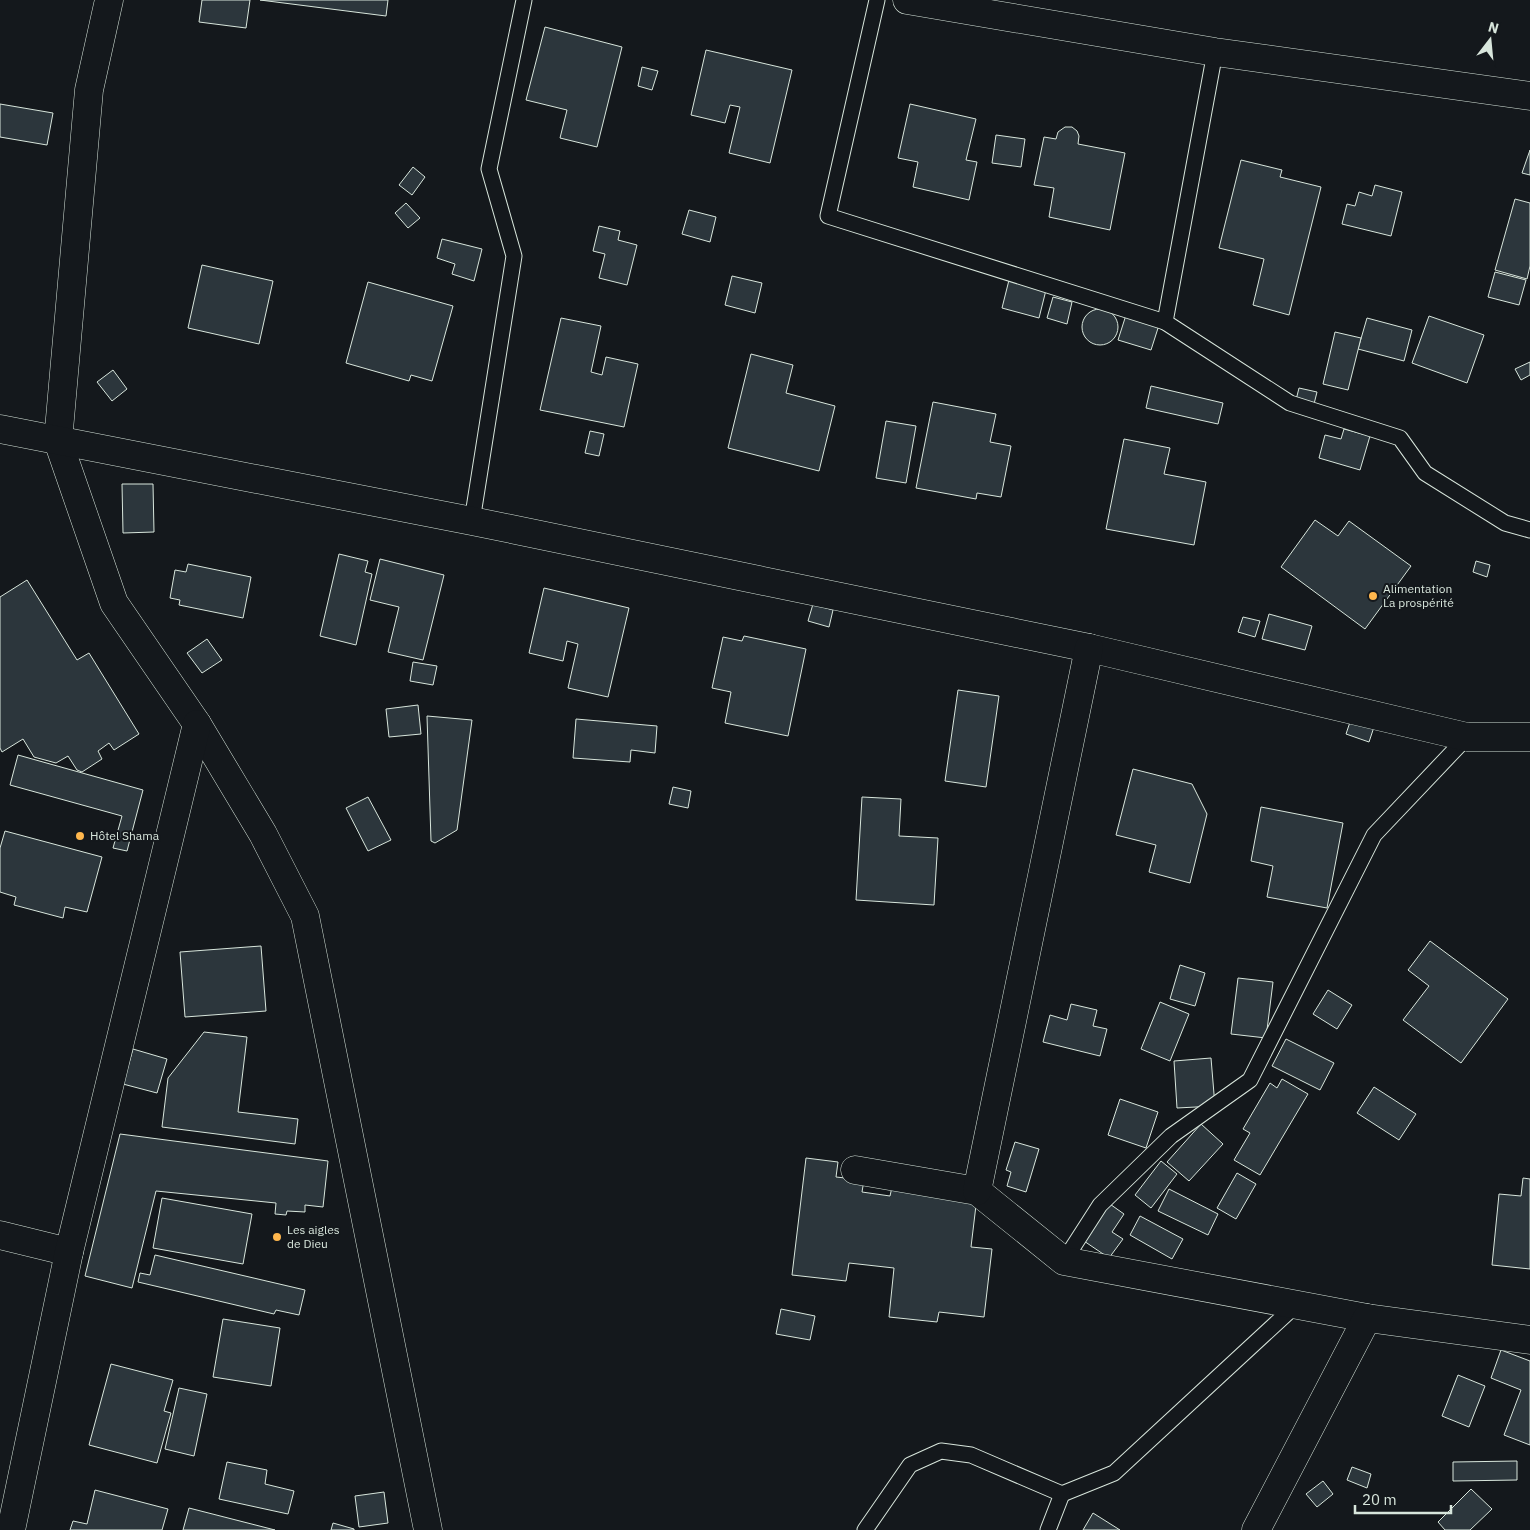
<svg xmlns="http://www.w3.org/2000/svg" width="1530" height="1530" font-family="'IBM Plex Sans',sans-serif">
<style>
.building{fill:#2c363c;stroke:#d8e6dc}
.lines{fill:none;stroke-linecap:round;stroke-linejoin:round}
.lane-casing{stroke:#d8e6dc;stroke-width:17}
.street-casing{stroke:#d8e6dc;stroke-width:29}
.lane{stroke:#14181c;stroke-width:15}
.street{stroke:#14181c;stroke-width:28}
.poi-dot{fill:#ffb74d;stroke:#14181c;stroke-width:2}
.labels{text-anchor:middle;stroke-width:4;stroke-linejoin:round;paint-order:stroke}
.poi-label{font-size:12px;fill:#d8e6dc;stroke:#14181c;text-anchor:start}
</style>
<rect width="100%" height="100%" fill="#14181c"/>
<g class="building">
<polygon points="202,0 250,0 246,28 199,22"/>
<polygon points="260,0 388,0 386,16"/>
<polygon points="545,27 622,47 597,147 560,138 567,110 526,100"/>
<polygon points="706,50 792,70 770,163 729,153 740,107 730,105 725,123 691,115"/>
<polygon points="642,67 658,71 652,90 638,86"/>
<polygon points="0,104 53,113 47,145 0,137"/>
<polygon points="910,104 976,119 966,160 977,162 969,200 913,187 918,162 898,158"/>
<polygon points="1065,127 1072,127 1077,131 1079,136 1078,144 1125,153 1110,230 1049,217 1054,188 1034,185 1044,137 1056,139 1058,132"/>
<polygon points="996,135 1025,139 1021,167 992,163"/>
<polygon points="1530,150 1530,175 1522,173"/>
<polygon points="1241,160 1282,170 1280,177 1321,187 1289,315 1253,305 1264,259 1219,248"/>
<polygon points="413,167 425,177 412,195 399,185"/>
<polygon points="1375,185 1402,192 1391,236 1342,224 1347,204 1355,206 1359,192 1372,196"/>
<polygon points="1515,199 1530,203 1530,266 1527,279 1495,270"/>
<polygon points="406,203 420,218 408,228 395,213"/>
<polygon points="689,210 716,217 710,242 682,234"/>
<polygon points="599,226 620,231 618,240 637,245 627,285 599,278 605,254 593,251"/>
<polygon points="442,239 482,249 474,281 452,274 455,264 437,258"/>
<polygon points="202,265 273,281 259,344 188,328"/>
<polygon points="1495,272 1526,280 1519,305 1488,297"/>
<polygon points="732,276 762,283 755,313 725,305"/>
<polygon points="1009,280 1046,290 1039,318 1002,308"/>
<polygon points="368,282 453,306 432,381 411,375 409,381 346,363"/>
<polygon points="1053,297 1072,302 1067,324 1047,318"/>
<circle cx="1100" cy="327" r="18"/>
<polygon points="1126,315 1159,325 1151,350 1118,340"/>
<polygon points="1429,316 1484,335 1467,383 1412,363"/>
<polygon points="561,318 601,326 591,372 602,375 606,357 638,364 624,427 540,410"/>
<polygon points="1367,318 1412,330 1404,361 1358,349"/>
<polygon points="1335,332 1361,338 1348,390 1323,384"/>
<polygon points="751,354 793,365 786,393 835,406 819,471 728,448"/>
<polygon points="1530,362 1530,375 1521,380 1515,369"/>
<polygon points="113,370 127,389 112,401 97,382"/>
<polygon points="1151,386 1223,403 1218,424 1146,408"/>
<polygon points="1299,388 1317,392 1313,408 1295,404"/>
<polygon points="933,402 996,414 990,442 1011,446 1001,497 977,493 976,499 916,488"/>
<polygon points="886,421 916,426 906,483 876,478"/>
<polygon points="1344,429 1370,436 1360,470 1319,458 1325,435 1341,439"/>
<polygon points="590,431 604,434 599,456 585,453"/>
<polygon points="1124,439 1170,448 1164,474 1206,482 1194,545 1106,529"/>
<polygon points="122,484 153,484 154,532 123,533"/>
<polygon points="1315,520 1338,536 1349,521 1411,566 1365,629 1281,567"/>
<polygon points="339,554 368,561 365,572 372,574 356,645 320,636"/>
<polygon points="380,559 444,575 423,660 388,652 399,607 370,600"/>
<polygon points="1476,561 1490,565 1487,577 1473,572"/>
<polygon points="188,564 251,577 243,618 179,605 180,600 170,598 175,570 186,572"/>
<polygon points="27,580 77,660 89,653 139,734 114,750 109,743 98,751 102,759 82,772 77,770 68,756 56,763 34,757 23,739 2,752 0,748 0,597"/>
<polygon points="544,588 629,608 608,697 568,688 578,644 567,641 563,661 529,653"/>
<polygon points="813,604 833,610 829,627 808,621"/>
<polygon points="1269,614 1312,626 1305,650 1262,639"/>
<polygon points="1243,617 1260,621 1255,637 1238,632"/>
<polygon points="744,636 806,649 788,736 725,723 731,692 712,688 723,637 742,641"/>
<polygon points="207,639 222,660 202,673 187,653"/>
<polygon points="413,662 437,666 433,685 410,681"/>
<polygon points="958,690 999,696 986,787 945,781"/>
<polygon points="418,705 421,734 389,737 386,709"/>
<polygon points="427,716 472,720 457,830 435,843 431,841"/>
<polygon points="1352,716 1375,724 1369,742 1346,734"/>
<polygon points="576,719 657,726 655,753 631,750 630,762 573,758"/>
<polygon points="18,755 143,790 127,851 113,848 122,816 10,785"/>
<polygon points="1133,769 1192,784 1207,814 1190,883 1149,872 1156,845 1116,835"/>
<polygon points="673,787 691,791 688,808 669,804"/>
<polygon points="368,797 391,840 368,851 346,808"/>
<polygon points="862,797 901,799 899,836 938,838 934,905 856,900"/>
<polygon points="1261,807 1343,823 1327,908 1267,897 1273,866 1251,861"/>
<polygon points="5,831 102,857 87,912 65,907 63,918 14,905 16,897 0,892 0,848"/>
<polygon points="1430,941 1508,999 1461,1063 1403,1020 1429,986 1408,970"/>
<polygon points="261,946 266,1011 185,1017 180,952"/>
<polygon points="1180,965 1205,973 1195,1006 1170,999"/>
<polygon points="1238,978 1273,982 1266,1038 1231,1034"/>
<polygon points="1328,990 1352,1005 1337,1029 1313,1014"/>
<polygon points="1160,1002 1189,1014 1170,1061 1141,1049"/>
<polygon points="1071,1004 1097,1010 1093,1026 1107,1029 1100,1056 1043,1042 1050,1015 1067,1020"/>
<polygon points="204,1032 247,1037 238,1112 298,1119 295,1144 162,1127 168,1078"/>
<polygon points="1286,1039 1334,1063 1320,1090 1272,1066"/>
<polygon points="133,1049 167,1059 157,1093 123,1084"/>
<polygon points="1211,1058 1215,1106 1177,1108 1174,1061"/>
<polygon points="1282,1079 1308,1094 1260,1175 1234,1160 1250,1133 1243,1129 1270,1083 1277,1088"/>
<polygon points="1374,1087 1416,1114 1399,1140 1357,1113"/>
<polygon points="1120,1099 1158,1112 1146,1148 1108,1135"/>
<polygon points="1201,1124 1223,1144 1189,1181 1167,1162"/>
<polygon points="120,1134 328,1161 323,1207 305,1205 305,1212 287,1211 286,1215 275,1214 276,1203 156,1191 132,1288 85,1276"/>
<polygon points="1015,1142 1039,1149 1026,1192 1007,1186 1011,1172 1006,1170"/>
<polygon points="806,1158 838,1162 836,1177 864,1180 862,1192 890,1196 892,1187 977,1197 971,1247 992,1249 984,1317 939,1312 937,1322 889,1317 894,1268 849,1263 846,1281 792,1275"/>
<polygon points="1161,1161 1177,1174 1151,1208 1135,1195"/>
<polygon points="1237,1173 1256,1184 1236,1219 1217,1208"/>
<polygon points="1523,1178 1530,1179 1530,1269 1492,1265 1499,1194 1521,1196"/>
<polygon points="1169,1189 1218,1214 1208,1235 1158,1211"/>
<polygon points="162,1198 252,1214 243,1264 153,1248"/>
<polygon points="1107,1202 1124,1214 1112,1232 1123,1239 1109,1258 1081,1239"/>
<polygon points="1140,1216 1183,1239 1172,1259 1130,1235"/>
<polygon points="155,1255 305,1290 299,1315 276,1310 274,1314 138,1282 140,1273 150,1275"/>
<polygon points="781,1309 815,1316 810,1340 776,1334"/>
<polygon points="223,1319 280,1328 271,1386 213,1377"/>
<polygon points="1501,1350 1530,1361 1530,1445 1504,1435 1521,1390 1491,1378"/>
<polygon points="111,1364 173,1380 164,1411 171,1413 157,1463 89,1445"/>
<polygon points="1458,1375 1485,1386 1469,1427 1442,1416"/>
<polygon points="179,1388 207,1394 194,1456 165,1449"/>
<polygon points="1517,1461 1517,1480 1453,1481 1453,1462"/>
<polygon points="227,1462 267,1470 265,1484 294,1491 288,1514 219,1499"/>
<polygon points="1352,1467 1371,1474 1367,1488 1347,1480"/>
<polygon points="1323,1481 1333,1494 1317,1507 1306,1494"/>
<polygon points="1471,1489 1492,1509 1470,1530 1445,1530 1438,1522"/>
<polygon points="95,1490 168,1509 162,1530 70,1530 73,1521 87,1524"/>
<polygon points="384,1492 388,1523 359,1527 355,1496"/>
<polygon points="189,1508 275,1530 183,1530"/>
<polygon points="1093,1513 1120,1530 1083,1530"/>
<polygon points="333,1523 354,1529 354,1530 331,1530"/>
</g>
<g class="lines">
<g class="lane-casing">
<g id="lane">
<polyline points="877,0 828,216 1165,322"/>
<polyline points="1215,52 1165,322 1290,403 1400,438 1425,473 1505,523 1530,530"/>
<polyline points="472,521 514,256 489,169 524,0"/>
<polyline points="1064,1261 1100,1205 1171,1136 1250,1080 1374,835 1467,737"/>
<polyline points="865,1530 910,1465 941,1451 971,1455 1062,1494 1114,1473 1296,1305"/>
<polyline points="1048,1530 1062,1494"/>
</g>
</g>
<g class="street-casing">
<g id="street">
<polyline points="109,0 89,90 58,441 114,603 197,724 263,834 305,916 428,1530"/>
<polyline points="907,0 1215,52 1530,96"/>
<polyline points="0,429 472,521 1089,648 1467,737 1530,737"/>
<polyline points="855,1170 977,1191 1064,1261 1367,1318"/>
<polyline points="977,1191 1089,648"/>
<polyline points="0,1235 69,1252"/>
<polyline points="11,1530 69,1252 197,724"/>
<polyline points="1256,1530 1367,1318 1530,1340"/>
</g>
</g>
<use href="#lane" class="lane"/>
<use href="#street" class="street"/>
</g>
<g class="poi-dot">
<circle cx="1373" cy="596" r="5"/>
<circle cx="80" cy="836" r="5"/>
<circle cx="277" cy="1237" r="5"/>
</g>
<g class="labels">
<g class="poi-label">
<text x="1383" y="593">Alimentation<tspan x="1383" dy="14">La prospérité</tspan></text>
<text x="90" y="840">Hôtel Shama</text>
<text x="287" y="1234">Les aigles<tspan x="287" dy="14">de Dieu</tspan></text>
</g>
</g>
<g transform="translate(1490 40) rotate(16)" stroke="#14181c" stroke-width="4" paint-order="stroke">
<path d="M0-4L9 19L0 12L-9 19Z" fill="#d8e6dc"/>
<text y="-8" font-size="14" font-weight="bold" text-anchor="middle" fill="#d8e6dc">N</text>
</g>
<path d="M1355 1505v8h96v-8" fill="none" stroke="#d8e6dc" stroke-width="2.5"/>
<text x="1362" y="1505" font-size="15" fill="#d8e6dc" stroke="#14181c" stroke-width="4" paint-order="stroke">20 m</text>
</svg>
